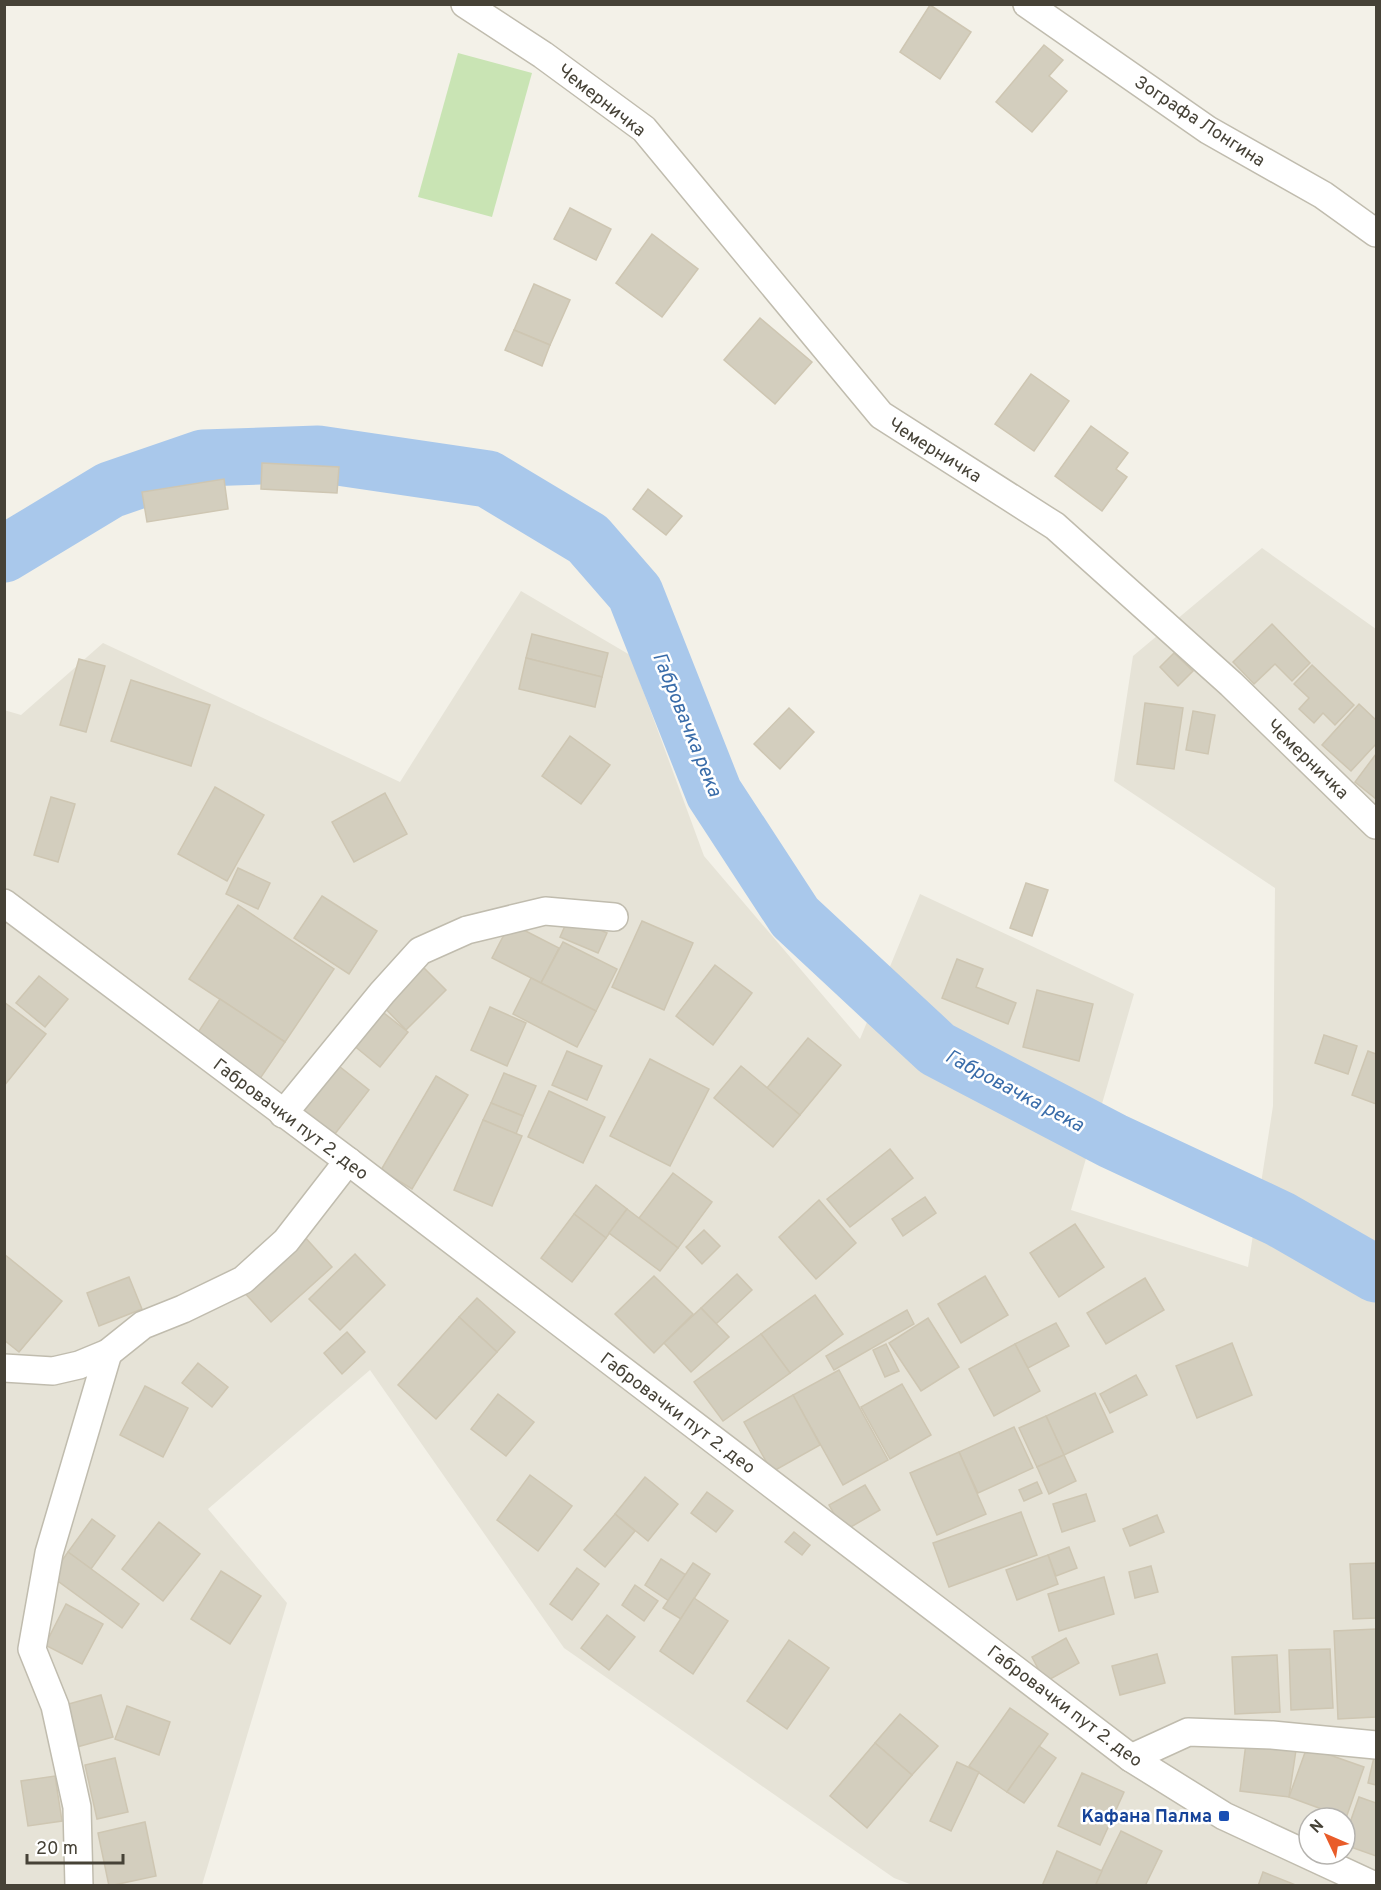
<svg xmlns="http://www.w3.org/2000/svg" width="1381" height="1890" font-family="Overpass,sans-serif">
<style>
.residential{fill:#e6e3d7;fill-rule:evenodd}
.park{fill:#c9e4b4}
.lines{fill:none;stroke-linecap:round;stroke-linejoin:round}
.river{stroke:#a9c8eb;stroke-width:57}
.building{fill:#d3cebe;stroke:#cec6b2;stroke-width:1.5}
.street-casing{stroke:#c0bcae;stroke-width:30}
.street{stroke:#fff;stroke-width:27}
.transit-dot{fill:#1a4fb4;stroke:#fff;stroke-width:2}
.labels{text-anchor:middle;stroke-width:5;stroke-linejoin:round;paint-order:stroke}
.street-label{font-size:18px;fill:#464237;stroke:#fff}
.transit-label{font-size:18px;font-weight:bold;fill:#164399;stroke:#fff;text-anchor:end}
.water-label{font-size:20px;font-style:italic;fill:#396ca9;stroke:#fff}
</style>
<rect width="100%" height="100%" fill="#f3f1e8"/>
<path class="residential" d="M1262,548l114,81v1256l-461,1 -21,-8 -330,-230 -194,-278 -162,139 79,94 -85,282h-197l-1,-1175 17,5 82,-72 297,139 121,-191 109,64 74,201 156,183 60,-145 214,100 -63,216 177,57 25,-161 2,-218 -161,-107 19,-125zM1309,1818h36v36h-36z"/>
<polygon class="park" points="458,53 532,73 492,217 418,197"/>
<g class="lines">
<polyline class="river" points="4,554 110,490 203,458 318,454 488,479 588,539 635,593 714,793 795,917 937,1049 1113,1141 1280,1219 1376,1274"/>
</g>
<g class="building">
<polygon points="930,5 971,32 940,79 900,52"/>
<polygon points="1044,45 1063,60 1049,76 1067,91 1032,132 996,102"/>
<polygon points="570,208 611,229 596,260 554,239"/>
<polygon points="652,234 698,269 662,317 616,283"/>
<polygon points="534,284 570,300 550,345 514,330"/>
<polygon points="760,318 812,362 775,404 724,360"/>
<polygon points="514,330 550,345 542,366 505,350"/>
<polygon points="1031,374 1069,401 1034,451 995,424"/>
<polygon points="1091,426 1128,453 1116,469 1127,477 1102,511 1055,476"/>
<polygon points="262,463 339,467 337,493 261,489"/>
<polygon points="224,479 228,509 147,522 142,492"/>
<polygon points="648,489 682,516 666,535 633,509"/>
<polygon points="1272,624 1310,663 1292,681 1275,664 1254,684 1233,662"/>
<polygon points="532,634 608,653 602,677 526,658"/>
<polygon points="1174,653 1193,671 1178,686 1160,667"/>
<polygon points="526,658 602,677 595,707 519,689"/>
<polygon points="79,659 105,666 86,732 60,725"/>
<polygon points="1312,665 1354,705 1335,725 1323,713 1314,723 1299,709 1309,698 1294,684"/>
<polygon points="131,680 210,705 191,766 111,741"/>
<polygon points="1145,703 1183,708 1174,769 1137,764"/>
<polygon points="1359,704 1376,720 1376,744 1351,771 1322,745"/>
<polygon points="789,708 814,732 780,769 754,744"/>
<polygon points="1193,711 1215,715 1208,754 1186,750"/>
<polygon points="570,736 610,765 581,804 542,776"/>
<polygon points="1376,754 1376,799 1355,782"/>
<polygon points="215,787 264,815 227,881 178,854"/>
<polygon points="385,793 407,834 354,862 332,822"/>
<polygon points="51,797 75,804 58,862 34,855"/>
<polygon points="238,868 270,883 258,909 226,894"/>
<polygon points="1026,883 1048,890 1032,936 1010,928"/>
<polygon points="322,896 377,931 349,974 294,938"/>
<polygon points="238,905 334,969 285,1042 189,979"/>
<polygon points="569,917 607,933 598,953 560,937"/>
<polygon points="642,921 693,943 664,1010 612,987"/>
<polygon points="510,923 559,948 541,983 492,958"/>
<polygon points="563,942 617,969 596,1011 541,983"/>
<polygon points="957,959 983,969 976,987 1016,1003 1008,1024 942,998"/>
<polygon points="419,963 446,990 406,1030 379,1002"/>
<polygon points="715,965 752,993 713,1045 676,1016"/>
<polygon points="39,976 68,999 45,1027 16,1003"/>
<polygon points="531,978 596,1011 577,1047 513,1014"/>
<polygon points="1037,990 1093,1004 1079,1061 1023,1047"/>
<polygon points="220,999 285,1042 259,1080 195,1037"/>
<polygon points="4,1002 46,1034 4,1086"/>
<polygon points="375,1006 408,1032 380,1067 347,1040"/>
<polygon points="490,1007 526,1023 507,1066 471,1050"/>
<polygon points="1324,1035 1357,1046 1348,1074 1315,1063"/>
<polygon points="808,1038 841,1065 800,1115 767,1088"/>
<polygon points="567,1051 602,1066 587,1100 552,1085"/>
<polygon points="1368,1051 1376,1054 1376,1104 1352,1095"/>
<polygon points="330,1059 369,1090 331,1139 292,1108"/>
<polygon points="650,1059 709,1089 670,1166 610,1136"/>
<polygon points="741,1066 800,1115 773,1147 714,1098"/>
<polygon points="504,1073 536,1086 523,1116 491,1103"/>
<polygon points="436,1076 468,1095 412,1189 381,1170"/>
<polygon points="549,1091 605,1117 583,1163 528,1137"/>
<polygon points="491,1103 523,1116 516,1134 483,1120"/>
<polygon points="483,1120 522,1136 492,1206 454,1190"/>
<polygon points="890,1149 913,1178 850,1227 827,1199"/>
<polygon points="673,1173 712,1202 678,1248 639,1218"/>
<polygon points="596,1185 627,1209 606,1238 574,1214"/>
<polygon points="925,1197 936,1213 903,1236 892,1219"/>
<polygon points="819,1200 856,1243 816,1279 779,1237"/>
<polygon points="627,1209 678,1248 660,1271 609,1233"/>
<polygon points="574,1214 606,1238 572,1282 541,1258"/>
<polygon points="1075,1224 1104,1267 1059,1297 1030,1253"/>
<polygon points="704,1230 720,1246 702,1264 686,1247"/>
<polygon points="303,1235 332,1267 271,1322 242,1290"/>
<polygon points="4,1254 62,1301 19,1352 4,1340"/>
<polygon points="355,1254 385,1285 340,1330 309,1299"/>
<polygon points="737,1274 752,1290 716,1324 701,1308"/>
<polygon points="654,1276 693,1314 654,1353 615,1314"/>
<polygon points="985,1276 1008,1315 961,1343 938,1304"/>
<polygon points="129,1277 142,1309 99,1326 87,1293"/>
<polygon points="1145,1278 1164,1310 1106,1344 1087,1313"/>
<polygon points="815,1295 843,1334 790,1373 761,1334"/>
<polygon points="477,1298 515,1332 497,1352 459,1317"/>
<polygon points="701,1308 729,1337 691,1372 664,1343"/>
<polygon points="907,1310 914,1324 834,1370 826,1356"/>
<polygon points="459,1317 497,1352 436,1419 398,1385"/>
<polygon points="928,1318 959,1367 921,1391 889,1343"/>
<polygon points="1056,1323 1069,1346 1028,1368 1015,1344"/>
<polygon points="347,1332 365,1352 342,1374 324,1353"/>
<polygon points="761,1334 790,1373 723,1421 694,1382"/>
<polygon points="1232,1343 1252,1395 1197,1418 1176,1366"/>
<polygon points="886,1344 899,1371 885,1377 873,1350"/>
<polygon points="1015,1344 1040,1391 994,1416 969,1369"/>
<polygon points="198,1363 228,1387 212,1407 182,1383"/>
<polygon points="839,1370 888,1460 843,1485 793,1395"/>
<polygon points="1136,1375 1147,1395 1110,1413 1100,1394"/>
<polygon points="902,1384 931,1435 890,1459 861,1407"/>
<polygon points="145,1386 188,1408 163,1457 120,1435"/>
<polygon points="1095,1393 1113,1432 1064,1455 1046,1416"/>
<polygon points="498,1394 534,1422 506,1456 471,1429"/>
<polygon points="793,1395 820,1445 772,1472 744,1422"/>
<polygon points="1046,1416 1064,1455 1037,1467 1019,1428"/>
<polygon points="1014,1427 1033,1468 978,1493 959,1452"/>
<polygon points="959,1452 986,1514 937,1535 910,1473"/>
<polygon points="1064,1455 1076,1481 1049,1494 1037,1467"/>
<polygon points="530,1475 572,1506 538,1551 497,1520"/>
<polygon points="645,1477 678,1504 648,1541 615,1514"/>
<polygon points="1037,1482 1042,1493 1024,1501 1019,1490"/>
<polygon points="865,1485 880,1510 844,1531 829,1505"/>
<polygon points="707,1492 733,1511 716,1532 691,1513"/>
<polygon points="1086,1494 1095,1521 1062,1532 1053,1504"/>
<polygon points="1021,1512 1037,1555 949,1587 933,1543"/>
<polygon points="615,1514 635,1531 605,1567 584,1550"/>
<polygon points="1157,1515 1164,1532 1130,1546 1123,1529"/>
<polygon points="92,1519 115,1536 91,1569 68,1552"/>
<polygon points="159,1522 200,1554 163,1601 122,1569"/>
<polygon points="794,1532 810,1545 802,1555 785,1542"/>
<polygon points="1069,1547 1077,1568 1056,1576 1048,1555"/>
<polygon points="68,1552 139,1604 122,1628 51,1576"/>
<polygon points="1048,1555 1058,1584 1017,1600 1006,1570"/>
<polygon points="661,1559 686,1575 669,1601 645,1585"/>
<polygon points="693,1563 710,1574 681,1619 663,1608"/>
<polygon points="1376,1563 1376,1618 1353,1619 1350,1564"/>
<polygon points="1151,1566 1158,1592 1135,1598 1129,1572"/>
<polygon points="577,1568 599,1584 572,1620 550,1604"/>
<polygon points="221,1571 261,1596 230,1644 191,1619"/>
<polygon points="1104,1577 1114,1614 1059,1631 1048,1594"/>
<polygon points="635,1585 658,1601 644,1621 622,1605"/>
<polygon points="694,1598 728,1621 693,1674 660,1651"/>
<polygon points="66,1604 103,1624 82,1664 45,1645"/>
<polygon points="607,1615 635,1637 609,1670 581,1648"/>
<polygon points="1376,1629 1376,1717 1338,1719 1334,1631"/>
<polygon points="1066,1638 1079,1663 1045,1682 1032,1657"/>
<polygon points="789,1640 829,1668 787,1729 747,1701"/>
<polygon points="1330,1649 1333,1708 1291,1710 1289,1650"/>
<polygon points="1157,1654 1165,1683 1120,1695 1112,1666"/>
<polygon points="1277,1655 1280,1712 1235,1714 1232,1657"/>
<polygon points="101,1695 113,1737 77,1747 65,1705"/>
<polygon points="127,1706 170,1722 159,1755 115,1739"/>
<polygon points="1010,1708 1048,1734 1007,1792 969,1766"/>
<polygon points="900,1714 938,1746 912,1775 875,1743"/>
<polygon points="875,1743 912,1775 867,1828 830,1796"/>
<polygon points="1246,1743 1296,1750 1289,1797 1240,1791"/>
<polygon points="1039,1746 1056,1758 1024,1803 1007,1792"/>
<polygon points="1307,1747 1364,1767 1346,1818 1289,1797"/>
<polygon points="1374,1757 1376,1758 1376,1785 1368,1783"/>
<polygon points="115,1758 128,1812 97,1819 85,1765"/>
<polygon points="957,1762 979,1772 951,1831 930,1821"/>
<polygon points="1082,1773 1124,1792 1100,1845 1058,1826"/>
<polygon points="55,1776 62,1821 28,1826 21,1781"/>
<polygon points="1359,1797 1376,1803 1376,1856 1345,1845 1345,1837"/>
<polygon points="145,1822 156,1876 109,1886 98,1833"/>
<polygon points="1121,1831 1162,1851 1145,1886 1095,1884"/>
<polygon points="1057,1851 1102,1871 1095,1886 1042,1886"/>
<polygon points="1263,1872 1298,1886 1258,1886"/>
</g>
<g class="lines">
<g class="street-casing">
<g id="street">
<polyline points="465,4 543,55 644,129 881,415 1055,526 1231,684 1376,825"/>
<polyline points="1027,4 1208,130 1323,195 1376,233"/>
<polyline points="4,903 348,1161 1131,1758 1224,1816 1375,1886"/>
<polyline points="283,1114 382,993 420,951 467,930 545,911 614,917"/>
<polyline points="4,1368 53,1371 79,1365 108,1353 143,1325 183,1309 243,1280 286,1241 348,1161"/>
<polyline points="1131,1758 1188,1732 1272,1735 1376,1745"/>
<polyline points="79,1886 77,1807 55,1706 32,1649 49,1553 108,1353"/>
</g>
</g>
<use href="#street" class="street"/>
</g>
<rect class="transit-dot" x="1218" y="1810" width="12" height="12" rx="3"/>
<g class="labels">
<g class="street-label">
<text transform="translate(602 100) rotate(38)" y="6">Чемерничка</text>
<text transform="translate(1200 121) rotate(33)" y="6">Зографа Лонгина</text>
<text transform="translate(935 450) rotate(32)" y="6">Чемерничка</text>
<text transform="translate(1308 759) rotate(44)" y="6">Чемерничка</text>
<text transform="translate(291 1119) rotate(37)" y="6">Габровачки пут 2. део</text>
<text transform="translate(678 1413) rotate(37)" y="6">Габровачки пут 2. део</text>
<text transform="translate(1065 1706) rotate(37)" y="6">Габровачки пут 2. део</text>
</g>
<g class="transit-label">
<text x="1212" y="1822">Кафана Палма</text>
</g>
<g class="water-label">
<text transform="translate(688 724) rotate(68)" y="7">Габровачка река</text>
<text transform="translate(1015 1090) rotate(28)" y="7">Габровачка река</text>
</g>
</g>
<rect width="1381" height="1890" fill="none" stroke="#464237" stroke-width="12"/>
<g transform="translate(1327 1836) rotate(314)"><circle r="28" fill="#ffffff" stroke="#b5b3af" stroke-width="1.5"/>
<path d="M0-4.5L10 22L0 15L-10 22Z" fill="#e95c29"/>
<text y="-9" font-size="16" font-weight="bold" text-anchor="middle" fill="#464237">N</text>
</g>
<path d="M27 1854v9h96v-9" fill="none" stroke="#464237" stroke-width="3"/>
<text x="36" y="1854" font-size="18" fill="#464237" stroke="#ffffff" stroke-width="4.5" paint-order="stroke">20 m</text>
</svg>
